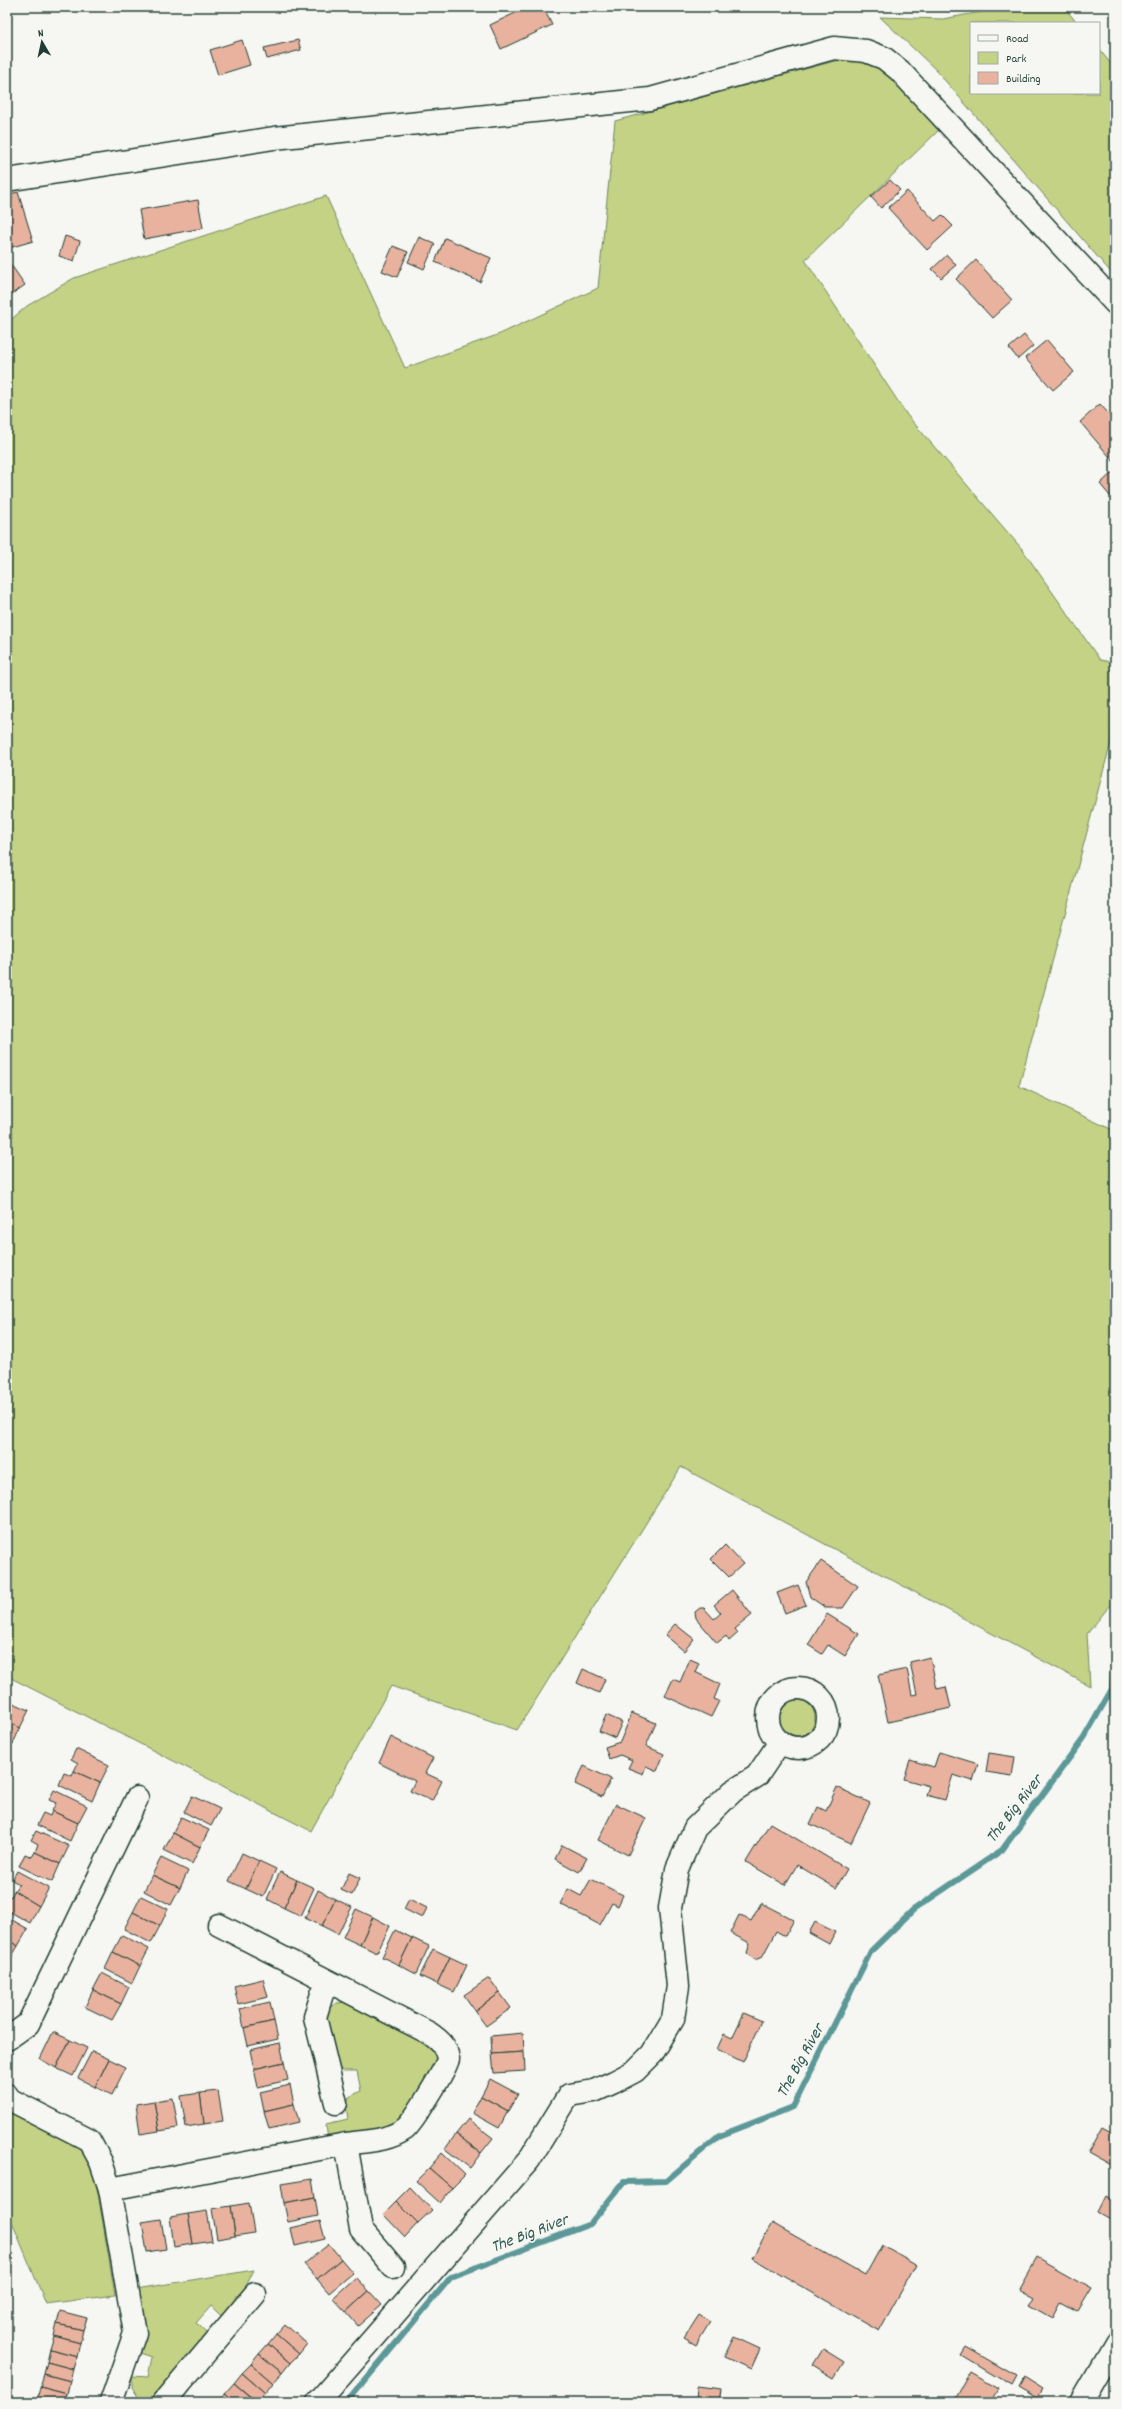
<svg xmlns="http://www.w3.org/2000/svg" width="1122" height="2409" font-family="Dekko,sans-serif">
<style>
.green{fill:#c4d286;stroke:#72885d}
.lines{fill:none;stroke-linecap:round;stroke-linejoin:round}
.stream{stroke:#5c9898;stroke-width:6}
.building{fill:#e8b29e;stroke:#1f3d34}
.minor-casing{stroke:#1f3d34;stroke-width:25}
.major-casing{stroke:#1f3d34;stroke-width:25}
.minor{stroke:#f6f6f2;stroke-width:22}
.major{stroke:#f6f6f2;stroke-width:22}
.labels{text-anchor:middle;stroke-width:3;stroke-linejoin:round;paint-order:stroke}
.water-label{font-size:17px;font-style:italic;fill:#335b55;stroke:#f6f6f2}
</style>
<rect width="100%" height="100%" fill="#f6f6f2"/>
<filter id="ink" filterUnits="userSpaceOnUse"><feTurbulence type="fractalNoise" baseFrequency=".025" numOctaves="2"/><feDisplacementMap in="SourceGraphic" scale="8" xChannelSelector="R" yChannelSelector="G"/><feConvolveMatrix kernelMatrix="1 2 1 2 8 2 1 2 1" color-interpolation-filters="sRGB"/></filter>
<g filter="url(#ink)">
<g class="green">
<polygon points="1008,7 1064,7 1077,23 971,23 971,93 1099,93 1099,49 1115,69 1115,277 935,69 880,17 943,19"/>
<polygon points="859,57 895,75 939,130 805,260 907,415 1022,549 1100,660 1115,663 1115,724 1111,742 1019,1086 1115,1131 1115,1599 1087,1634 1090,1686 681,1467 517,1730 391,1686 311,1831 7,1676 7,323 27,306 74,278 326,196 405,368 500,334 598,288 615,121 831,62"/>
<circle cx="797" cy="1718" r="18"/>
<path d="M346,2002l84,41c2,3 6,7 7,10 5,17 -34,60 -44,73l-65,15 -2,-17 22,-5 -2,-13 3,-9 12,-6 -4,-20h-14l-8,-6 -11,-44 2,-12 11,-6z"/>
<polygon points="7,2109 85,2150 93,2164 115,2295 46,2304 7,2210"/>
<polygon points="254,2270 240,2298 222,2317 211,2306 196,2323 207,2334 156,2396 148,2400 138,2397 132,2387 132,2376 148,2377 152,2357 140,2353 136,2289"/>
</g>
<g class="lines">
<polyline class="stream" points="347,2402 451,2277 590,2224 624,2182 666,2181 719,2136 793,2107 871,1951 913,1910 1002,1850 1084,1738 1112,1689 1115,1629"/>
</g>
<g class="building">
<polygon points="528,7 543,7 552,25 501,49 490,25"/>
<polygon points="242,40 250,65 218,75 210,50"/>
<polygon points="298,40 301,50 267,59 264,48"/>
<polygon points="890,180 900,190 881,208 871,197"/>
<polygon points="907,191 935,221 942,215 953,226 927,250 888,208"/>
<polygon points="18,192 33,241 9,248 7,241 7,195"/>
<polygon points="198,200 203,228 144,239 139,210"/>
<polygon points="65,236 80,241 74,261 59,256"/>
<polygon points="419,237 435,244 424,269 408,262"/>
<polygon points="445,238 491,258 480,282 435,262"/>
<polygon points="393,246 408,252 397,277 382,271"/>
<polygon points="947,255 956,265 941,278 932,269"/>
<polygon points="976,260 1012,300 992,318 956,279"/>
<polygon points="9,262 25,285 9,296 7,263"/>
<polygon points="1024,335 1033,346 1018,359 1009,348"/>
<polygon points="1047,340 1074,372 1053,390 1025,358"/>
<polygon points="1100,404 1115,421 1115,463 1080,422"/>
<polygon points="1115,470 1115,491 1110,496 1100,484"/>
<polygon points="725,1545 743,1564 729,1577 711,1559"/>
<polygon points="821,1561 858,1586 843,1608 826,1608 810,1597 806,1582"/>
<polygon points="798,1585 806,1605 785,1613 777,1593"/>
<polygon points="732,1590 752,1615 735,1629 738,1633 729,1641 726,1636 717,1643 696,1618 695,1612 700,1608 704,1608 714,1619 721,1613 714,1605"/>
<polygon points="827,1614 859,1634 845,1656 828,1645 822,1654 808,1645"/>
<polygon points="675,1624 694,1639 684,1651 665,1635"/>
<polygon points="930,1657 937,1689 946,1687 951,1708 888,1722 878,1675 907,1669 912,1695 917,1694 910,1662"/>
<polygon points="690,1659 699,1663 695,1672 720,1684 714,1699 719,1701 711,1717 665,1696 673,1679 680,1682"/>
<polygon points="583,1669 605,1679 599,1693 577,1683"/>
<polygon points="7,1700 29,1710 20,1728 7,1722"/>
<polygon points="632,1713 656,1723 646,1746 664,1754 657,1771 646,1766 643,1774 628,1768 632,1760 620,1755 609,1759 605,1747 620,1742"/>
<polygon points="606,1715 622,1722 615,1738 599,1731"/>
<polygon points="7,1722 20,1728 12,1746 7,1743"/>
<polygon points="391,1737 433,1758 425,1773 442,1781 432,1801 410,1791 415,1781 379,1763"/>
<polygon points="76,1749 109,1765 100,1783 74,1771 78,1763 71,1759"/>
<polygon points="939,1752 978,1764 973,1781 953,1775 945,1800 926,1795 929,1786 904,1779 910,1760 934,1767"/>
<polygon points="989,1753 1015,1757 1012,1776 986,1772"/>
<polygon points="584,1766 611,1779 602,1797 575,1784"/>
<polygon points="74,1771 100,1783 92,1801 59,1785 64,1773 72,1776"/>
<polygon points="837,1787 870,1803 851,1843 810,1824 818,1807 826,1811"/>
<polygon points="54,1790 87,1806 78,1823 52,1811 56,1803 49,1800"/>
<polygon points="192,1796 220,1809 211,1826 184,1812"/>
<polygon points="616,1804 646,1818 628,1855 598,1840"/>
<polygon points="52,1811 78,1823 70,1841 37,1825 43,1813 50,1816"/>
<polygon points="181,1817 209,1830 200,1847 173,1833"/>
<polygon points="770,1823 847,1869 836,1888 797,1865 785,1885 746,1862"/>
<polygon points="36,1831 69,1846 60,1864 35,1852 38,1844 31,1840"/>
<polygon points="173,1833 200,1847 192,1864 164,1850"/>
<polygon points="562,1845 587,1858 579,1872 555,1859"/>
<polygon points="35,1852 60,1864 52,1882 19,1866 25,1854 32,1857"/>
<polygon points="242,1853 259,1861 246,1889 229,1881"/>
<polygon points="161,1858 188,1871 180,1888 152,1875"/>
<polygon points="259,1861 276,1869 263,1897 246,1889"/>
<polygon points="17,1871 49,1888 39,1906 14,1891 19,1884 12,1880"/>
<polygon points="280,1872 297,1880 284,1908 267,1899"/>
<polygon points="349,1873 360,1878 352,1895 341,1890"/>
<polygon points="152,1875 180,1888 171,1905 144,1891"/>
<polygon points="591,1879 623,1895 618,1906 612,1903 600,1925 560,1904 568,1889 581,1896"/>
<polygon points="297,1880 314,1888 301,1916 284,1908"/>
<polygon points="318,1890 335,1899 322,1926 305,1918"/>
<polygon points="14,1891 39,1906 30,1923 7,1910 7,1894 11,1897"/>
<polygon points="141,1896 168,1909 160,1926 133,1912"/>
<polygon points="335,1899 352,1907 338,1934 322,1926"/>
<polygon points="409,1899 427,1908 422,1918 404,1909"/>
<polygon points="761,1903 794,1920 785,1936 776,1931 762,1957 755,1960 747,1953 750,1943 730,1933 739,1915 751,1921"/>
<polygon points="356,1909 373,1917 360,1945 343,1937"/>
<polygon points="133,1912 160,1926 151,1943 124,1929"/>
<polygon points="7,1917 28,1929 18,1946 7,1940"/>
<polygon points="373,1917 390,1926 377,1953 360,1945"/>
<polygon points="815,1922 835,1932 829,1944 809,1933"/>
<polygon points="395,1930 412,1938 399,1965 382,1957"/>
<polygon points="122,1935 149,1949 140,1966 113,1952"/>
<polygon points="412,1938 429,1946 416,1974 399,1965"/>
<polygon points="7,1940 18,1946 8,1963 7,1962"/>
<polygon points="433,1949 450,1957 437,1984 420,1976"/>
<polygon points="113,1952 140,1966 132,1983 105,1969"/>
<polygon points="450,1957 467,1965 454,1992 437,1984"/>
<polygon points="102,1973 129,1987 121,2004 93,1990"/>
<polygon points="489,1978 500,1993 475,2011 464,1995"/>
<polygon points="263,1979 268,1997 238,2004 234,1986"/>
<polygon points="93,1990 121,2004 112,2020 85,2007"/>
<polygon points="500,1993 511,2008 486,2026 475,2011"/>
<polygon points="270,2002 274,2021 244,2028 240,2009"/>
<polygon points="744,2013 762,2021 743,2062 717,2049 724,2034 732,2038"/>
<polygon points="274,2021 278,2039 248,2046 244,2028"/>
<polygon points="53,2032 70,2040 56,2068 40,2059"/>
<polygon points="523,2033 524,2052 492,2054 491,2036"/>
<polygon points="70,2040 87,2048 73,2076 56,2068"/>
<polygon points="280,2043 284,2062 254,2069 250,2050"/>
<polygon points="92,2051 109,2059 95,2087 78,2078"/>
<polygon points="524,2052 525,2071 494,2073 492,2054"/>
<polygon points="109,2059 126,2067 112,2095 95,2087"/>
<polygon points="284,2062 288,2080 258,2087 254,2069"/>
<polygon points="490,2079 518,2094 508,2111 481,2096"/>
<polygon points="290,2085 294,2104 264,2111 260,2092"/>
<polygon points="218,2091 223,2121 204,2124 200,2093"/>
<polygon points="200,2093 204,2124 186,2127 181,2096"/>
<polygon points="481,2096 508,2111 499,2128 472,2113"/>
<polygon points="173,2098 178,2128 159,2131 154,2101"/>
<polygon points="154,2101 159,2131 140,2134 136,2104"/>
<polygon points="294,2104 299,2122 269,2129 264,2111"/>
<polygon points="468,2119 493,2138 481,2153 456,2134"/>
<polygon points="1102,2127 1115,2134 1115,2167 1088,2152"/>
<polygon points="456,2134 481,2153 470,2168 445,2149"/>
<polygon points="442,2153 465,2175 452,2188 429,2168"/>
<polygon points="429,2168 452,2188 440,2203 416,2181"/>
<polygon points="312,2179 315,2197 284,2203 281,2184"/>
<polygon points="410,2187 432,2210 418,2223 396,2201"/>
<polygon points="1107,2196 1115,2201 1115,2221 1099,2212"/>
<polygon points="315,2197 318,2216 288,2222 284,2203"/>
<polygon points="396,2201 418,2223 405,2237 383,2214"/>
<polygon points="249,2203 254,2233 235,2236 231,2206"/>
<polygon points="231,2206 235,2236 217,2239 212,2209"/>
<polygon points="207,2211 212,2241 193,2244 188,2214"/>
<polygon points="188,2214 193,2244 174,2247 170,2217"/>
<polygon points="161,2219 166,2249 147,2252 142,2222"/>
<polygon points="320,2221 325,2239 295,2246 291,2228"/>
<polygon points="772,2223 865,2276 882,2245 916,2265 879,2331 752,2258"/>
<polygon points="329,2244 341,2259 317,2279 304,2264"/>
<polygon points="1036,2258 1091,2289 1077,2312 1061,2303 1053,2318 1030,2305 1035,2297 1019,2288"/>
<polygon points="341,2259 353,2273 329,2293 317,2279"/>
<polygon points="356,2277 369,2291 346,2312 333,2298"/>
<polygon points="369,2291 382,2305 358,2326 346,2312"/>
<polygon points="60,2311 87,2318 83,2330 57,2324"/>
<polygon points="699,2315 710,2322 696,2345 684,2338"/>
<polygon points="57,2324 83,2330 80,2343 54,2336"/>
<polygon points="285,2324 307,2344 299,2354 276,2334"/>
<polygon points="276,2334 299,2354 290,2363 268,2344"/>
<polygon points="54,2336 80,2343 77,2356 50,2349"/>
<polygon points="734,2337 760,2349 751,2369 724,2357"/>
<polygon points="268,2344 290,2363 282,2373 259,2354"/>
<polygon points="966,2347 1016,2376 1011,2385 961,2355"/>
<polygon points="50,2349 77,2356 73,2369 47,2362"/>
<polygon points="823,2349 844,2362 834,2378 813,2365"/>
<polygon points="259,2354 282,2373 273,2383 251,2364"/>
<polygon points="47,2362 73,2369 70,2381 44,2374"/>
<polygon points="251,2364 273,2383 265,2393 242,2373"/>
<polygon points="969,2372 997,2388 989,2402 952,2402"/>
<polygon points="242,2373 265,2393 257,2402 234,2383"/>
<polygon points="44,2374 70,2381 67,2394 40,2387"/>
<polygon points="1023,2378 1042,2390 1037,2398 1018,2387"/>
<polygon points="234,2383 256,2402 236,2402 225,2393"/>
<polygon points="697,2386 721,2389 719,2402 696,2402"/>
<polygon points="40,2387 67,2394 65,2402 37,2400"/>
<polygon points="225,2393 236,2402 218,2402"/>
<polygon points="856,2395 864,2402 850,2402"/>
<rect x="439" y="2398" width="40" height="4"/>
<polygon points="500,2399 523,2402 500,2402"/>
<rect x="779" y="2399" width="17" height="3"/>
</g>
<g class="lines">
<g class="minor-casing">
<g id="minor">
<polyline points="7,180 274,138 650,99 834,48 866,51 884,58 899,70 1115,303"/>
<circle cx="798" cy="1718" r="30"/>
<polyline points="328,1982 322,1994 315,2017 336,2103"/>
<polyline points="7,2039 28,2024 137,1798"/>
<polyline points="7,2095 9,2099 89,2140 101,2162 110,2189 135,2333 111,2402"/>
<polyline points="346,2144 361,2229 393,2267"/>
<path d="M110,2189l236,-45c20,-3 42,-3 59,-15 7,-5 43,-63 43,-70 -2,-14 -9,-19 -19,-26l-210,-108"/>
<polyline points="164,2402 255,2294"/>
<polyline points="318,2402 529,2160 569,2095 594,2091 614,2082 635,2071 652,2054 673,2019 678,1986 670,1908 677,1869 695,1828 733,1791 757,1776 780,1742"/>
</g>
</g>
<g class="major-casing">
<polyline id="major" points="1082,2402 1115,2345"/>
</g>
<use href="#minor" class="minor"/>
<use href="#major" class="major"/>
</g>
</g>
<g class="labels">
<g class="water-label">
<text transform="translate(1013 1808) rotate(-52)" y="6">The Big River</text>
<text transform="translate(799 2060) rotate(-61)" y="6">The Big River</text>
<text transform="translate(529 2232) rotate(-21)" y="6">The Big River</text>
</g>
</g>
<rect width="1122" height="2409" fill="none" stroke="#f6f6f2" stroke-width="24"/>
<rect x="12" y="12" width="1098" height="2385" fill="none" stroke="#1f3d34" stroke-width="1.5" filter="url(#ink)"/>
<rect x="970" y="22" width="130" height="72" fill="#f6f6f2" stroke="#a0aca6"/>
<rect x="978" y="35" width="20" height="6" fill="#f6f6f2" stroke="#a0aca6"/>
<text x="1006" y="42" font-size="12" fill="#1f3d34">Road</text>
<rect x="978" y="52" width="20" height="12" fill="#c4d286" stroke="#a0aca6"/>
<text x="1006" y="62" font-size="12" fill="#1f3d34">Park</text>
<rect x="978" y="72" width="20" height="12" fill="#e8b29e" stroke="#a0aca6"/>
<text x="1006" y="82" font-size="12" fill="#1f3d34">Building</text>
<g transform="translate(42 42) rotate(351)" stroke="#f6f6f2" stroke-width="3" paint-order="stroke">
<path d="M0-3L7 15L0 10L-7 15Z" fill="#1f3d34"/>
<text y="-6" font-size="11" font-weight="bold" text-anchor="middle" fill="#1f3d34">N</text>
</g>
</svg>
